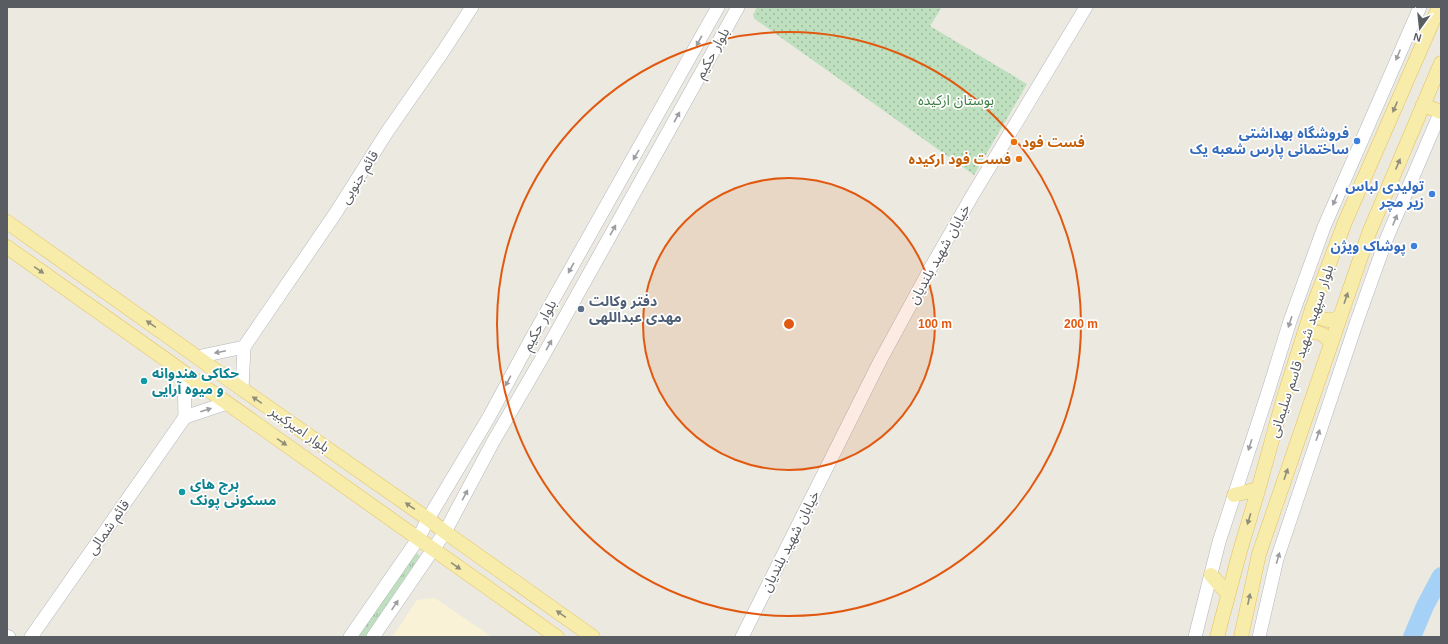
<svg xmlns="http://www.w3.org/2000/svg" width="1448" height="644" font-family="Helvetica,'Noto Sans Arabic',sans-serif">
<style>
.commercial{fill:#faf2d6}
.grass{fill:url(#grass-tufts)}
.park{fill:url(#park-dots)}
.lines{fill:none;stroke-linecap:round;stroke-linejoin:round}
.river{stroke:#a5d1f6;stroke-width:18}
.secondary-casing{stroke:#b4b7bc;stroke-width:14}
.primary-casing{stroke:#e3c161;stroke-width:15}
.secondary{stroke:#fff;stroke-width:13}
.primary{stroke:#f7eca9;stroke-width:14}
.oneway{fill:#9b9da0}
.oneway2{fill:#908e7a}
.ring{fill:none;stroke:#e15910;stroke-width:2}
.shop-dot{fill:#3f7fe0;stroke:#fff;stroke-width:1.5}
.food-dot{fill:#e8710a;stroke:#fff;stroke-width:1.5}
.service-dot{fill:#5c6f8a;stroke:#fff;stroke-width:1.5}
.culture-dot{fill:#0f9aa8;stroke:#fff;stroke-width:1.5}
.labels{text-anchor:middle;stroke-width:3.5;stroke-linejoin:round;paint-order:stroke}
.street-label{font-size:14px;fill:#595c60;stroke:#fff}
.park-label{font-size:14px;fill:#3b7d40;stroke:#fff}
.shop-label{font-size:14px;font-weight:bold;fill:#366cbe;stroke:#fff;text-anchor:end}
.food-label{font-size:14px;font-weight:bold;fill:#c56008;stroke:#fff;text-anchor:start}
.service-label{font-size:14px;font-weight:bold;fill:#4e5e75;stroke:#fff;text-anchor:start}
.culture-label{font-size:14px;font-weight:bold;fill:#0d838f;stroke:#fff;text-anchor:start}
.centre{fill:#e15910;stroke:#fff;stroke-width:2}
.ring-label{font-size:12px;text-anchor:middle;font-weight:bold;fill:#e15910;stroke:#fff;stroke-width:3.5;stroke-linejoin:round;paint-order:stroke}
</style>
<defs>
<pattern id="grass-tufts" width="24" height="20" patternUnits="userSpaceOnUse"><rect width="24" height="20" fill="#bfe0bf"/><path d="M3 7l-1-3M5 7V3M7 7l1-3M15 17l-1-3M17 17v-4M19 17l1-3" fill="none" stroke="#9eb99f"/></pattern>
<pattern id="park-dots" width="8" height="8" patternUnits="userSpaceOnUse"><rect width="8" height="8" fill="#bfe0bf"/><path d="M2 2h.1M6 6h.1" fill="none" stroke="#9eb99f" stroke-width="1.8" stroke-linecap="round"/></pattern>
</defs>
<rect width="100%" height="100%" fill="#ebe9e0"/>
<polygon class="commercial" points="435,598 492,637 392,637 417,600"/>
<polygon class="grass" points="416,553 420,556 365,637 355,637"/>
<polygon class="park" points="757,7 942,7 930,26 1027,84 974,175 755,19 753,15"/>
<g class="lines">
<polyline class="river" points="1412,637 1425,606 1441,576"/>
<g class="secondary-casing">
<g id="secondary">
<polyline points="244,347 335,214 387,132 442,53 472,7"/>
<polyline points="197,357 244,347"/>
<polyline points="184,373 185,417"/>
<polyline points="242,389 244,347"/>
<polyline points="185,417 227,403"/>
<polyline points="7,636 9,637"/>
<polyline points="31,637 185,417"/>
<polyline points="350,637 418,539 428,519 489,417 530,341 718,7"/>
<polyline points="373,637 445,532 493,442 542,358 738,7"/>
<polyline points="742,637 880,361 930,269 972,196 1086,7"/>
<polyline points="1195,637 1219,542 1268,392 1290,321 1324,227 1420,7"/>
<polyline points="1259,637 1277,559 1357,321 1386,240 1441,111"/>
</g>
</g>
<g class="primary-casing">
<g id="primary">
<polyline points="1423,105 1441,112"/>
<polyline points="7,222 242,389 428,519 445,532 593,637"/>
<polyline points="7,247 557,637"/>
<path d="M1312,309c6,11 17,14 28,8"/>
<path d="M1304,334c12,-4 20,-1 27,9"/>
<polyline points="1234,495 1258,489"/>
<polyline points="1211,575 1228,594"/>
<polyline points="1217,637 1240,551 1257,494 1284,397 1312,309 1345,222 1439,7"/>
<polyline points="1241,637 1259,554 1369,233 1441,63"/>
</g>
</g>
<use href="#secondary" class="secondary"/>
<use href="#primary" class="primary"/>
</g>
<defs><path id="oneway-solid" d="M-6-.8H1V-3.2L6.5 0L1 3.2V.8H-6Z"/></defs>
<g class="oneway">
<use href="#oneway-solid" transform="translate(699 41) rotate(119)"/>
<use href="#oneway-solid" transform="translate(1398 55) rotate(113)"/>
<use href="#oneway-solid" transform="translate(677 117) rotate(-61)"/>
<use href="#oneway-solid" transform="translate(636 155) rotate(120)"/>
<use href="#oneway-solid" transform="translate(1335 200) rotate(114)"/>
<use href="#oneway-solid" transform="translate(1395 220) rotate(-67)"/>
<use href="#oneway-solid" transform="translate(613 230) rotate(-61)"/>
<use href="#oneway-solid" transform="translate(571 268) rotate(119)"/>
<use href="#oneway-solid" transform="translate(1290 322) rotate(108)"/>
<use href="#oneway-solid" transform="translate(549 345) rotate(-61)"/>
<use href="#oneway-solid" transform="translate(220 352) rotate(168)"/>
<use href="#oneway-solid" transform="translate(508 381) rotate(118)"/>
<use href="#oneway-solid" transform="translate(206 410) rotate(-18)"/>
<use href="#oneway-solid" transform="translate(1318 435) rotate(-71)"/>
<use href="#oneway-solid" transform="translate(1250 445) rotate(108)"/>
<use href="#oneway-solid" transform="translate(465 495) rotate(-62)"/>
<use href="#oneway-solid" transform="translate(1278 558) rotate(-74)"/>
<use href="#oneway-solid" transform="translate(395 605) rotate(-56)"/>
</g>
<g class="oneway2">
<use href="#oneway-solid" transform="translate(1395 107) rotate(113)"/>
<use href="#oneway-solid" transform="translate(1398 164) rotate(-67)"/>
<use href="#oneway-solid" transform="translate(39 270) rotate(35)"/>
<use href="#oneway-solid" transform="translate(1346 298) rotate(-71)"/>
<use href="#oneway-solid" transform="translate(151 324) rotate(-145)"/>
<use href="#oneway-solid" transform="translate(257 400) rotate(-145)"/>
<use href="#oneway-solid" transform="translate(282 442) rotate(35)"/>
<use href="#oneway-solid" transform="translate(1286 474) rotate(-71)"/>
<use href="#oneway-solid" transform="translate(410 506) rotate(-145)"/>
<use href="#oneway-solid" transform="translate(1249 519) rotate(107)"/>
<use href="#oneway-solid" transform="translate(456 566) rotate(35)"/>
<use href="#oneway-solid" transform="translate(1249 599) rotate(-78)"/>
<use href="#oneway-solid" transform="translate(561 614) rotate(-145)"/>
</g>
<circle cx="789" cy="324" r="146" fill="#e15910" fill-opacity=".12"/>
<g class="ring">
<circle cx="789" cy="324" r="146"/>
<circle cx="789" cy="324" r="292"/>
</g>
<g class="shop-dot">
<circle cx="1357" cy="141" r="4"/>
<circle cx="1432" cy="194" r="4"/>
<circle cx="1414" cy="246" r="4"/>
</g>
<g class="food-dot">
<circle cx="1014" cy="142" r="4"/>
<circle cx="1019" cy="159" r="4"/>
</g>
<circle class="service-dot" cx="581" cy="309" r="4"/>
<g class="culture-dot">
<circle cx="144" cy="381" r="4"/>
<circle cx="182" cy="492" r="4"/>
</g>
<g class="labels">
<g class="street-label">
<text transform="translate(712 53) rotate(-61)" y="5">بلوار حکیم</text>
<text transform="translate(359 177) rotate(-58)" y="5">قائم جنوبی</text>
<text transform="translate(939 254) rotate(-61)" y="5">خیابان شهید بلندیان</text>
<text transform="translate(539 325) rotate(-61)" y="5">بلوار حکیم</text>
<text transform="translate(1301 351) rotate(-72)" y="5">بلوار سپهبد شهید قاسم سلیمانی</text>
<text transform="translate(300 429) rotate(35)" y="5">بلوار امیرکبیر</text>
<text transform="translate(108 527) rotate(-55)" y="5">قائم شمالی</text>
<text transform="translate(790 541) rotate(-63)" y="5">خیابان شهید بلندیان</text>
</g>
<g class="park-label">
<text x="956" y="105">بوستان ارکیده</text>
</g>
<g class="shop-label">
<text x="1349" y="138">فروشگاه بهداشتی<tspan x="1349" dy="16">ساختمانی پارس شعبه یک</tspan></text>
<text x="1424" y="191">تولیدی لباس<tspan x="1424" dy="16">زیر مچر</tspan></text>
<text x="1406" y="251">پوشاک ویژن</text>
</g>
<g class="food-label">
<text x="1022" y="147">فست فود</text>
<text x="1011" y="164" text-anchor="end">فست فود ارکیده</text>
</g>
<g class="service-label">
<text x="589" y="306">دفتر وکالت<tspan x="589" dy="16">مهدی عبداللهی</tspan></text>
</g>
<g class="culture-label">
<text x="152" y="378">حکاکی هندوانه<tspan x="152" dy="16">و میوه آرایی</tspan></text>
<text x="190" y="489">برج های<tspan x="190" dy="16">مسکونی پونک</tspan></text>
</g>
</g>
<circle cx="789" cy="324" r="6" class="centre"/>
<g class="ring-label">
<text x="935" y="328">100 m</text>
<text x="1081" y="328">200 m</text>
</g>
<rect width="1448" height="644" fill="none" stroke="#595c60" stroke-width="16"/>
<g transform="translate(1420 28) rotate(195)" stroke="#ffffff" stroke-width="3" paint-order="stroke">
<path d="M0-3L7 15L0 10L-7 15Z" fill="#595c60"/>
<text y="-6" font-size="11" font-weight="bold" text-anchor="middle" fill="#595c60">N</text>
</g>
</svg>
